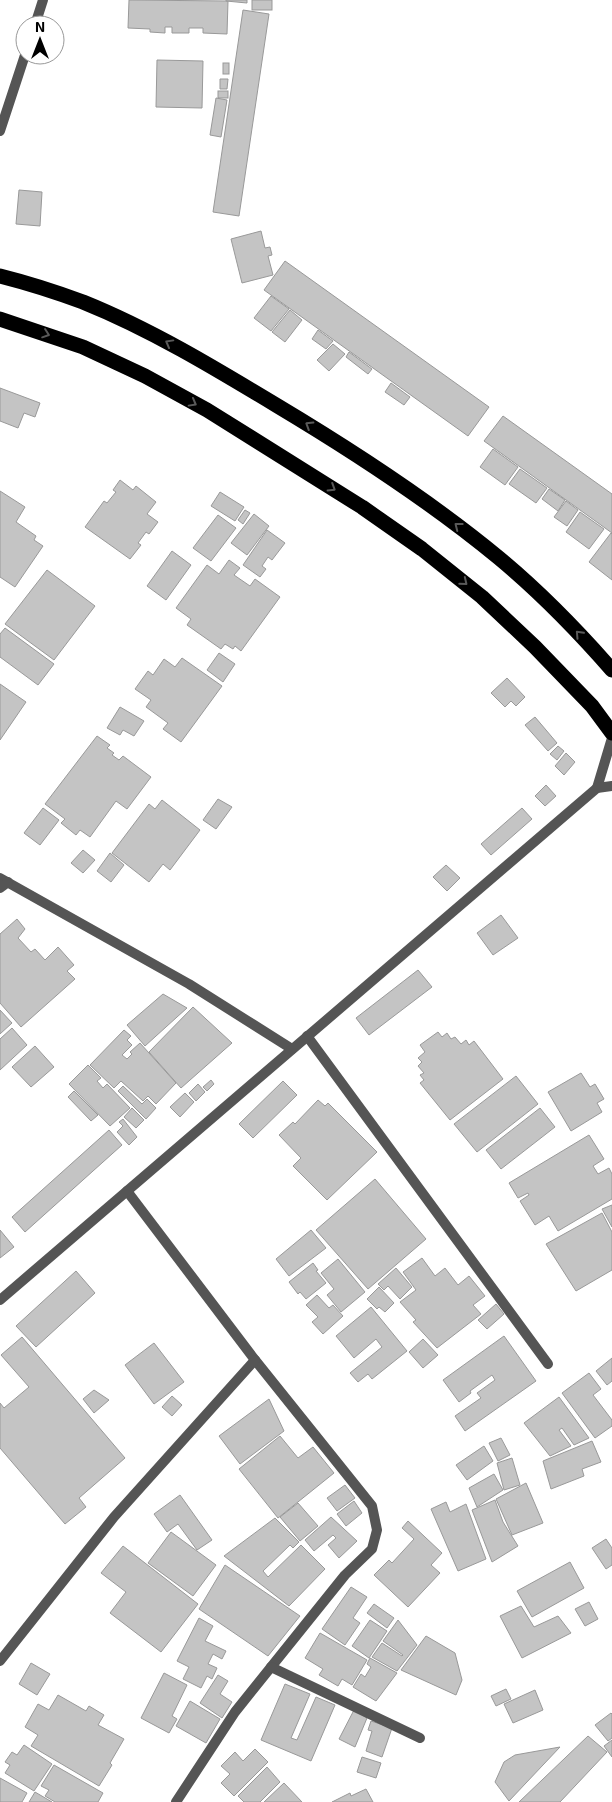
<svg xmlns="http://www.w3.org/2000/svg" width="612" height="1802" font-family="'Exo 2',sans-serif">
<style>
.building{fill:#c4c4c4;stroke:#999}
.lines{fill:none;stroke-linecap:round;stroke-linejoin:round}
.street{stroke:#555;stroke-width:10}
.highway{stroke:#000;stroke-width:15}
.oneway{stroke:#595959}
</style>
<rect width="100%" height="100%" fill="#fff"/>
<g class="building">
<polygon points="129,0 228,1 227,34 203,33 203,28 189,28 189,33 172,33 172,27 165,27 165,33 150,32 150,29 128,28"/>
<polygon points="226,0 247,0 247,3 226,1"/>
<rect x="252" y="0" width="20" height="10"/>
<polygon points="243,10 269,14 239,216 213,212"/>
<polygon points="157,60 203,61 202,108 156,107"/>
<rect x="223" y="63" width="6" height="11"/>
<polygon points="220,79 228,79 227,89 220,89"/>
<rect x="218" y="91" width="10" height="7"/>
<polygon points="216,98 227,100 221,137 210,135"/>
<polygon points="19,190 42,192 40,226 16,224"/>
<polygon points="261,231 265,248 270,247 272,255 268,256 273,275 242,283 231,239"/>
<polygon points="285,261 489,407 468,436 264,290"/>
<polygon points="271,296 289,309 271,331 254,318"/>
<polygon points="290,310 302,320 285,342 272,332"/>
<polygon points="318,330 333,341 326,349 312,339"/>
<polygon points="333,344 345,354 329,371 317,360"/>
<polygon points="349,352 372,369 368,374 346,357"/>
<polygon points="391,383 410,397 404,405 385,392"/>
<polygon points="0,388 40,403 35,417 24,413 18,428 0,421"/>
<polygon points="503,416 612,494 612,533 484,441"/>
<polygon points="493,449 518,467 505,485 480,467"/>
<polygon points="520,469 547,488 536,503 509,484"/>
<polygon points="120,480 133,490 136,486 156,502 147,514 158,522 149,534 146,532 138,543 141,545 130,559 85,527 104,501 107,503 116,492 113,490"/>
<polygon points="549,489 565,500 558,511 542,499"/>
<polygon points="0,491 25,507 16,522 36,536 34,540 43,546 15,587 0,577"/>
<polygon points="220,492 244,507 235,521 211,506"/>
<polygon points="566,501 578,510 567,526 554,517"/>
<polygon points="245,510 250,513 243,524 238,520"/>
<polygon points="580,512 604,529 589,549 566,532"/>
<polygon points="254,514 269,526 247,555 231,543"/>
<polygon points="218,515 236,528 211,561 193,548"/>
<polygon points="267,530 285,543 272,560 268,557 262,566 266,569 260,577 243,565"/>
<polygon points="611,533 612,534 612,580 589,562"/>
<polygon points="172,551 191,565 166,600 147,586"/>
<polygon points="229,560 240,568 234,575 250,586 255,579 280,597 241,651 235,646 233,649 225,644 221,649 187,625 191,619 176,608 207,565 219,574"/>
<polygon points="47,570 95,606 54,660 5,624"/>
<polygon points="5,628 54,664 38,685 0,657 0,634"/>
<polygon points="219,653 235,664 223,682 207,670"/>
<polygon points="182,658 222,686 181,742 163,729 168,723 146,707 151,700 135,689 148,671 153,675 164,659 175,667"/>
<polygon points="507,678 525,697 516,706 511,701 505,707 491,693"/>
<polygon points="0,684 26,702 0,740"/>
<polygon points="120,707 144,721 134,736 123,730 120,735 107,728"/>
<polygon points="535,717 557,743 548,751 525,725"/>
<polygon points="97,736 110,745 107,748 114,753 112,755 119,760 123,756 151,777 127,809 116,801 90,837 80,830 76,835 61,823 65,819 45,804"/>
<polygon points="558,746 564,751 557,760 550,754"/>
<polygon points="566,753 575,762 564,775 555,766"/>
<polygon points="546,785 556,796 545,806 535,796"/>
<polygon points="218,799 232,807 216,829 203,820"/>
<polygon points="162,800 200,830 170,870 163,864 149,882 112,853 149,804 155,809"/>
<polygon points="43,808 59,820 40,845 24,833"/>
<polygon points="522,808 532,819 491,855 481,844"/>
<polygon points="83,850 95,860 83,873 71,863"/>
<polygon points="110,853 124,865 111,882 97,871"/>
<polygon points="446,865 460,878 447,891 433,877"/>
<polygon points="501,915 518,938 493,955 477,933"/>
<polygon points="17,919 25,929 18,938 31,952 35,949 45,960 58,947 74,965 67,971 75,979 21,1027 0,1003 0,934"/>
<polygon points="418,970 432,987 369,1035 356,1018"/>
<polygon points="163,994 187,1008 145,1046 127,1025"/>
<polygon points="193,1007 232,1043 181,1088 149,1052"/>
<polygon points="0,1010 12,1023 0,1034"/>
<polygon points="12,1028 27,1045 0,1070 0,1039"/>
<polygon points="124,1030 131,1036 127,1040 132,1045 122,1055 127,1059 132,1054 130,1052 140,1043 176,1083 156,1104 148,1096 143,1101 121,1081 114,1088 90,1065"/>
<polygon points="438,1032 442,1037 447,1033 451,1039 455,1037 461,1044 466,1040 469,1045 474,1041 503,1079 450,1120 420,1083 424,1080 420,1075 424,1073 418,1066 422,1062 418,1058 425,1052 420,1045"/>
<polygon points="35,1046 54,1067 31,1087 12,1067"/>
<polygon points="88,1065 101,1078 97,1081 103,1088 107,1084 130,1108 110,1126 69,1084"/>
<polygon points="581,1073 590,1087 595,1084 604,1099 597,1103 602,1112 571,1131 548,1092"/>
<polygon points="516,1076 538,1104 477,1152 454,1124"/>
<polygon points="211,1080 214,1084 207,1091 203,1087"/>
<polygon points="283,1081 297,1095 253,1138 239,1124"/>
<polygon points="198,1084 205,1092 196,1101 189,1093"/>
<polygon points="123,1086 142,1104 147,1099 156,1108 146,1119 118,1091"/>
<polygon points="74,1091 98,1115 91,1121 68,1097"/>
<polygon points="185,1093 194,1102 180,1117 170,1107"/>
<polygon points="318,1100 325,1106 328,1103 377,1152 327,1200 293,1166 301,1158 279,1135 293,1122 295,1124"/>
<polygon points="132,1108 144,1120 136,1128 124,1117"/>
<polygon points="540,1108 555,1127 501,1169 486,1150"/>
<polygon points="123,1119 137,1137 129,1145 117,1132 123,1126 119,1122"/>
<polygon points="109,1130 122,1145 25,1232 12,1217"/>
<polygon points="589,1135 604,1159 593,1166 598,1174 609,1168 612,1174 612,1199 558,1231 549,1216 535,1225 520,1201 529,1195 528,1193 518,1198 509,1183"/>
<polygon points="375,1179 426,1239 368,1289 316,1230"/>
<polygon points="612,1205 612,1227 602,1209"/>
<polygon points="602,1213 612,1232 612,1270 576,1291 546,1244"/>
<polygon points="0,1230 14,1247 0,1258"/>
<polygon points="311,1230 326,1248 289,1276 276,1259"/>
<polygon points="422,1258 435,1276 445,1268 458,1285 469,1276 485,1296 473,1305 481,1314 437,1348 413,1322 416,1320 400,1302 416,1290 403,1272"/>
<polygon points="338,1259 365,1292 341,1312 327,1295 334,1289 321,1273"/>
<polygon points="313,1263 318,1270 316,1271 326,1283 306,1299 300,1292 298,1294 289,1282"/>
<polygon points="396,1268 412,1287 400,1299 388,1286 384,1290 378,1284"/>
<polygon points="76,1271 95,1293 36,1347 16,1326"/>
<polygon points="379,1287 394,1303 385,1312 379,1307 377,1309 367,1299"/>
<polygon points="317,1295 329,1308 333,1305 343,1316 323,1334 312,1322 318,1317 306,1305"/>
<polygon points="496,1304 504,1314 487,1329 478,1320"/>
<polygon points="371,1307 407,1351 372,1379 368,1374 358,1382 350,1373 382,1347 376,1339 354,1358 336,1336"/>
<polygon points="504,1336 536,1381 465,1431 455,1416 481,1398 477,1393 495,1380 492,1375 470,1391 471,1393 459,1402 443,1380"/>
<polygon points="22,1337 125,1458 79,1498 86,1507 65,1524 0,1448 0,1403 4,1408 29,1387 1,1355"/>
<polygon points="423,1339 438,1355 423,1368 409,1352"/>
<polygon points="154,1343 184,1382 154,1404 125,1365"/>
<polygon points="612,1358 612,1381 607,1385 596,1371"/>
<polygon points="589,1373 601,1389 593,1395 612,1420 612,1426 595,1438 562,1393"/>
<polygon points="94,1390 109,1400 94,1413 83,1399"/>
<polygon points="172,1396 182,1405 172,1416 162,1407"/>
<polygon points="559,1397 589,1438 574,1445 562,1428 559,1430 571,1446 550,1456 524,1423"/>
<polygon points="269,1399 284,1431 240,1464 219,1436"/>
<polygon points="280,1436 298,1458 313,1447 334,1473 278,1518 239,1469"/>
<polygon points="501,1438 510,1455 498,1461 489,1443"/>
<polygon points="592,1441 601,1462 582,1469 584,1476 551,1489 543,1461"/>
<polygon points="484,1446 493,1461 467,1480 456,1465"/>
<polygon points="512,1458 520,1485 504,1490 497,1463"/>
<polygon points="494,1474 503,1490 477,1507 469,1488"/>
<polygon points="526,1483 543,1523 512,1535 496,1499"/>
<polygon points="345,1485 355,1498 337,1511 327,1498"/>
<polygon points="180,1495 212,1540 197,1550 178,1524 167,1532 154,1514"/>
<polygon points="495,1500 503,1522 518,1546 492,1562 472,1510"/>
<polygon points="354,1501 362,1513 346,1526 337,1514"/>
<polygon points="446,1502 450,1512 466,1504 486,1559 458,1571 431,1509"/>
<polygon points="298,1503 318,1526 300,1541 280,1517"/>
<polygon points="331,1517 357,1541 339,1558 328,1545 336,1538 333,1535 314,1551 305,1540"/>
<polygon points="275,1518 299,1542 293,1548 290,1545 263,1571 268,1577 301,1545 325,1569 289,1606 224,1556"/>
<polygon points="408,1521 442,1553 431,1565 440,1573 408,1607 374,1575 389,1560 392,1563 414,1539 402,1528"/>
<polygon points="171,1532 216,1565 193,1596 148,1563"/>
<polygon points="606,1539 612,1548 612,1565 606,1569 592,1548"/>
<polygon points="123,1546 198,1604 161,1652 110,1613 126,1592 101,1573"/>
<polygon points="570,1562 584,1588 532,1617 517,1591"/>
<polygon points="225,1565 300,1616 268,1656 199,1609"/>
<polygon points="351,1587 367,1597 353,1618 360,1623 345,1645 322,1629"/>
<polygon points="589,1602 598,1619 585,1626 575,1609"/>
<polygon points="374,1604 394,1618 387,1628 367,1613"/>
<polygon points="521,1606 534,1627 558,1616 571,1633 522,1658 500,1616"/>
<polygon points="199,1618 213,1626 205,1641 226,1651 222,1659 213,1654 208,1664 217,1668 212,1679 207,1676 201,1688 183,1679 189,1667 177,1661"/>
<polygon points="370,1620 387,1631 369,1658 352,1646"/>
<polygon points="398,1620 417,1645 397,1671 372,1657 382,1643 402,1656 403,1655 383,1641"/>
<polygon points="320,1633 367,1660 352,1685 342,1679 338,1686 319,1675 323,1669 305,1658"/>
<polygon points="426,1636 455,1653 462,1680 456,1695 401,1670"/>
<polygon points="370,1658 397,1673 376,1701 353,1687 361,1674 365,1677 371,1667 367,1664"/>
<polygon points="31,1663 50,1674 37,1695 19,1684"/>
<polygon points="164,1673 187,1685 172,1716 177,1719 169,1733 141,1718"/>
<polygon points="218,1675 228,1681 220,1694 232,1702 222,1718 200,1703"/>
<polygon points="285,1684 310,1694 291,1738 297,1740 316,1697 335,1705 311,1761 261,1740"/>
<polygon points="506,1689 511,1699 496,1706 491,1696"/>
<polygon points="535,1690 543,1710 513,1723 504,1704"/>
<polygon points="58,1695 86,1711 89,1706 104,1715 98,1725 124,1739 110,1763 112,1765 99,1786 31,1746 38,1735 25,1727 38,1704 49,1710"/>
<polygon points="190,1701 220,1719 206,1743 176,1726"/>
<polygon points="354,1710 367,1718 355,1747 339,1739"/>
<polygon points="611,1713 612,1714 612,1738 608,1741 595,1725"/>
<polygon points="371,1721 392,1728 382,1757 366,1751 372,1731 368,1730"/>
<polygon points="588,1736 607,1752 560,1802 519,1802"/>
<polygon points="612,1740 612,1757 604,1746"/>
<polygon points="24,1745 52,1764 34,1791 5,1773 10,1765 5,1762 12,1752 17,1755"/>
<polygon points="560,1747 509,1801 495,1782 504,1762 515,1755"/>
<polygon points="255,1749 268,1762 234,1796 221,1783 230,1774 221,1766 235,1752 243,1761"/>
<polygon points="362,1757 381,1763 376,1778 357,1772"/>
<polygon points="54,1765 103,1793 98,1802 55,1802 45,1796 49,1790 41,1786"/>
<polygon points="267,1767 280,1782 260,1802 244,1802 238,1796"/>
<polygon points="0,1778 27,1793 22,1802 0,1802"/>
<polygon points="284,1783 302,1802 264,1802"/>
<polygon points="366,1789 373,1802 332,1802 350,1793 351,1796"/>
<polygon points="35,1792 52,1802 29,1802"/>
</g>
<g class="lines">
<g class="street">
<polyline points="35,25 43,0"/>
<polyline points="0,131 25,55"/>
<polyline points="597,788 612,738"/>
<polyline points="0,878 189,984 292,1049"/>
<polyline points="0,888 8,882"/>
<polyline points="307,1036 548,1364"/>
<polyline points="127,1191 255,1360 372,1506 377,1530 372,1549 345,1575 235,1712 176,1802"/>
<polyline points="0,1300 597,788 612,786"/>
<polyline points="0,1661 114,1517 255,1360"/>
<polyline points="271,1667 420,1738"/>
</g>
<g class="highway">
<path d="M0,276c28,7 56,16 83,26 67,27 130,65 193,103 77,46 154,96 223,153 41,34 78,72 113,112"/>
<polyline points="0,319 83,347 145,376 207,410 362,507 422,549 482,597 535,647 592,706 612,733"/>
</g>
</g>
<defs><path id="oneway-chevron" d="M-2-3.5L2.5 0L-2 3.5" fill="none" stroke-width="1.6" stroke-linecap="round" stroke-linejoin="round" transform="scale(1.25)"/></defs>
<g class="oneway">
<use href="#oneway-chevron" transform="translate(46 334) rotate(19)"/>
<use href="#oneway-chevron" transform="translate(169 343) rotate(-151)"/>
<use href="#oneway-chevron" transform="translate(193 403) rotate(29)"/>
<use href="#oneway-chevron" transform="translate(309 425) rotate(-148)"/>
<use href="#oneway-chevron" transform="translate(332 488) rotate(32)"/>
<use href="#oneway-chevron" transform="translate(458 526) rotate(-142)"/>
<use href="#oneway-chevron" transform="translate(464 582) rotate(39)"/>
<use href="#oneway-chevron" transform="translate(579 634) rotate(-133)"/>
</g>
<g transform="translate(40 40)"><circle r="24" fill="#ffffff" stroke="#999999"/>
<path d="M0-4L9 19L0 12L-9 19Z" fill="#000000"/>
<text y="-8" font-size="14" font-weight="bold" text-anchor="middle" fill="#000000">N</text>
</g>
</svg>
